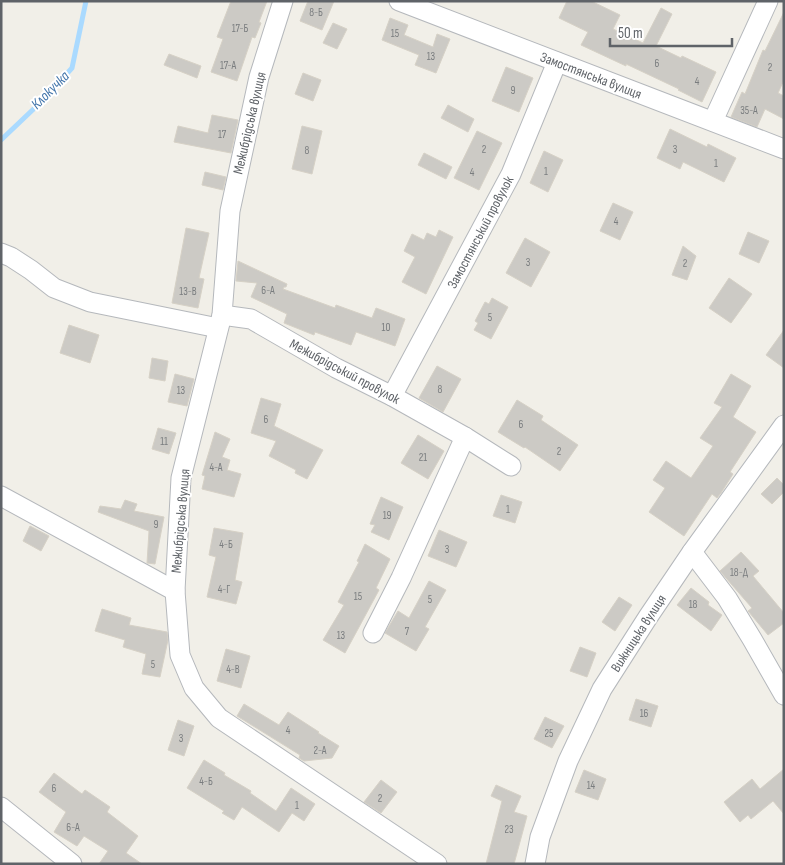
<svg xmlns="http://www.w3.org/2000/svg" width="785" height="865" font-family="'Sofia Sans Condensed',sans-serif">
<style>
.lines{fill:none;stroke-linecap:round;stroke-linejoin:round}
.stream{stroke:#aadaff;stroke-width:5}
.building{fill:#cccac5;stroke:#d6d1c6}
.minor-casing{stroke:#b5b8bc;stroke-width:21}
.minor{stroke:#fff;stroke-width:19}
.labels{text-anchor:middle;stroke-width:4;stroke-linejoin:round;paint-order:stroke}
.number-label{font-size:11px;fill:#7a7d7f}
.street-label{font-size:14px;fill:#5f6368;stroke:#fff}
.water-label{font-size:15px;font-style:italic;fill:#4174aa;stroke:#fff}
</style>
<rect width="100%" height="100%" fill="#f1efe8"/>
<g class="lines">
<polyline class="stream" points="1,140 42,101 72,68 86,1"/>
</g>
<g class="building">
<polygon points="231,1 267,1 259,22 261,23 255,38 252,37 237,81 211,72 223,39 217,37"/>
<polygon points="308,1 334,1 322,30 300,21"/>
<polygon points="567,1 591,1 620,15 613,29 643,43 661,8 672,14 656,46 681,58 682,56 716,72 702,102 678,90 679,89 626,64 626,66 581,45 588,32 559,18"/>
<polygon points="784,12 784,80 778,93 784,96 784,119 765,109 757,127 731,117 742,92 745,94 763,50 765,51"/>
<polygon points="390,18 408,25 404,35 433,47 437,34 450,39 436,73 415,65 419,55 382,40"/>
<polygon points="333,23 347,29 337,49 323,43"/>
<polygon points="169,54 201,66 197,78 164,65"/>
<polygon points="506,67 533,78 519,112 492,101"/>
<polygon points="303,73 321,80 313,101 295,94"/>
<polygon points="448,105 474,119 468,132 441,118"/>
<polygon points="212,115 238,120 231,153 174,142 178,126 208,133"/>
<polygon points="302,126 322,131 312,174 292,169"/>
<polygon points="670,129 707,147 708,144 736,158 724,182 683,162 680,169 657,158"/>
<polygon points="477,131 502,143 479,190 454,178"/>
<polygon points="544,151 563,160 548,192 530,183"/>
<polygon points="424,153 452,167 446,179 418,165"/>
<polygon points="205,172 226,177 223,190 202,185"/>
<polygon points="613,203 633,212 620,240 600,231"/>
<polygon points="186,228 209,233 199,278 204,279 198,308 172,303"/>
<polygon points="439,230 453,237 426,294 402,282 415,257 404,251 412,234 424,240 427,233 436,237"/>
<polygon points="748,232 769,241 759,263 739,254"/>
<polygon points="525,238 550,252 531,287 506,273"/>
<polygon points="683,246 696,256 687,280 672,275"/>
<polygon points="238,261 287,284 286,287 284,287 283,289 335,308 336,305 372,318 376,308 405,319 395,346 356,332 351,345 315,332 314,335 284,323 287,314 251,297 257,283 236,281"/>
<polygon points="729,278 752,294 731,323 709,308"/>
<polygon points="492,298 508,307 491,339 474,330 478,323 475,321 485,302 489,304"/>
<polygon points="69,325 99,335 90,363 60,353"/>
<polygon points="784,330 784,368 766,355"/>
<polygon points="152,358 168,361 165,381 149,378"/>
<polygon points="437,366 461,379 443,412 419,398"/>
<polygon points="175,374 194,379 187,406 168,402"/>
<polygon points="731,374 751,386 733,417 756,432 730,472 733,474 721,493 717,498 712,494 684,536 649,512 665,488 653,480 666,461 691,478 713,446 700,438 722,407 714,403"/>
<polygon points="261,398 281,404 274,426 323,450 307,479 295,473 296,470 269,456 276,441 251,433"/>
<polygon points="517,400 543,416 541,420 578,445 560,471 525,447 524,448 498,432"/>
<polygon points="158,428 176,433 169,454 152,449"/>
<polygon points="215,432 230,439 222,457 230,460 227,470 241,474 234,497 202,489 205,476 202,475"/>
<polygon points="418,435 444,451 428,479 401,463"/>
<polygon points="777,478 784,485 784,492 772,504 761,494"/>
<polygon points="501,495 522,502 515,523 493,516"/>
<polygon points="381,497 403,507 389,540 371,532 375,525 370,524"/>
<polygon points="125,500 137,504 134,511 164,517 155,564 147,563 149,531 98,512 100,506 121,509"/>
<polygon points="30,526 49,536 41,551 23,541"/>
<polygon points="214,528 243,533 235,580 242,582 236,604 207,597 216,557 209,555"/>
<polygon points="439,530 467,542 456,567 428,556"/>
<polygon points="365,544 390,559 376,588 379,590 358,629 345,653 323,640 344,605 338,602 359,562 357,561"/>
<polygon points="741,552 759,571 753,576 784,613 784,623 768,635 748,611 752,608 732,585 720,571"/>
<polygon points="429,581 446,590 425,627 429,629 416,651 385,633 398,611 409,618"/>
<polygon points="691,588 709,602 708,605 722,615 711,631 677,605"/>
<polygon points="619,597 632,605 615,631 602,622"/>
<polygon points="102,609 131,618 129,625 167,632 168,640 160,677 142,674 146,654 123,647 125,640 95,631"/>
<polygon points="580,647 596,653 587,677 570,671"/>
<polygon points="226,649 250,656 241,688 217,681"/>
<polygon points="636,699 658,706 651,727 629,720"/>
<polygon points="244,704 279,725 288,712 319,732 318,733 339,746 332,758 304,761 299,758 300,755 237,716"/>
<polygon points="545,717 564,726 552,748 534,739"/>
<polygon points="178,720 194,726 184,756 168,750"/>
<polygon points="204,760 225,773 224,775 251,791 250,793 276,811 291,788 315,804 304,821 292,813 279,832 242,807 234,820 222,813 224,811 187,788"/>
<polygon points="784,769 784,814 773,801 751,819 748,815 740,822 724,802 752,779 760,789"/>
<polygon points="584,770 606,779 598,800 575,792"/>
<polygon points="54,773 82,794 85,790 110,807 107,812 138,836 126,853 142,864 99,864 108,851 84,836 77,846 54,832 66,812 39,792"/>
<polygon points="381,780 397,792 381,813 364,802"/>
<polygon points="496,785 521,796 514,812 527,816 514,864 486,864 502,801 491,796"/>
</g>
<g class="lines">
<g class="minor-casing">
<g id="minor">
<polyline points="283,1 259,77 230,211 222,315 181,478 175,591 180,655 194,688 219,718 437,864"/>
<polyline points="399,1 784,149"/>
<polyline points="713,121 768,1"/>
<polyline points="1,253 11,257 31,270 54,288 90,302 218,328"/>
<polyline points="222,315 251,319 336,368 392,396 465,437 511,466"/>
<polyline points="392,396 511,174 557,62"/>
<polyline points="1,496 175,591"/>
<polyline points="692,552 727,598 752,639 784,695"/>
<polyline points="373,633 401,578 465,437"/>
<polyline points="1,807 72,864"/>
<polyline points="535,864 540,837 568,761 602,689 648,617 692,552 784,425"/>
</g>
</g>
<use href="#minor" class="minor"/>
</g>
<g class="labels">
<g class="number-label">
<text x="316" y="16">8-Б</text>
<text x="240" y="32">17-Б</text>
<text x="395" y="37">15</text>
<text x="431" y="60">13</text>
<text x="657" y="67">6</text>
<text x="228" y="69">17-А</text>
<text x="770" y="71">2</text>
<text x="697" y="85">4</text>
<text x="513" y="94">9</text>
<text x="749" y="114">35-А</text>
<text x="222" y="138">17</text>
<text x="484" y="153">2</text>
<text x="675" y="153">3</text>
<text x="307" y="154">8</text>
<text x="716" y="167">1</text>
<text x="546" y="175">1</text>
<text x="472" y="176">4</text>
<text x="616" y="225">4</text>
<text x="528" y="266">3</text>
<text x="685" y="267">2</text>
<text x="268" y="294">6-А</text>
<text x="188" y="295">13-В</text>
<text x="490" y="321">5</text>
<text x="386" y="331">10</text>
<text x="440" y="393">8</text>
<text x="181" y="394">13</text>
<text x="266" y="423">6</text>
<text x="521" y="428">6</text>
<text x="164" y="445">11</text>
<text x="559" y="455">2</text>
<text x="423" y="461">21</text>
<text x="216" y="471">4-А</text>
<text x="508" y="513">1</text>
<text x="387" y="519">19</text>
<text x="156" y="528">9</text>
<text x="226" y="548">4-Б</text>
<text x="447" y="553">3</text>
<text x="739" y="576">18-Д</text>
<text x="224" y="593">4-Г</text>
<text x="358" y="600">15</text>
<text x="430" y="603">5</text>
<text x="693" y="608">18</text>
<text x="407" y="635">7</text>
<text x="341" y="639">13</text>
<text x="153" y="668">5</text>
<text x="233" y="673">4-В</text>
<text x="644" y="717">16</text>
<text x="288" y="734">4</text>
<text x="549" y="737">25</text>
<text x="181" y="742">3</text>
<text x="320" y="754">2-А</text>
<text x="206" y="785">4-Б</text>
<text x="591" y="789">14</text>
<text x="54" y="792">6</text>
<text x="380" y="802">2</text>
<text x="297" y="809">1</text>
<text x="73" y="831">6-А</text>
<text x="509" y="833">23</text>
</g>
<g class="street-label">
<text transform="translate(591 75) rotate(21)" y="5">Замостянська вулиця</text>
<text transform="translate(249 123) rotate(-77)" y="5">Межибрідська вулиця</text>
<text transform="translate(480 232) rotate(-62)" y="5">Замостянський провулок</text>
<text transform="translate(345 371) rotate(28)" y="5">Межибрідський провулок</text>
<text transform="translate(180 521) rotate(-85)" y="5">Межибрідська вулиця</text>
<text transform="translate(638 633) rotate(-57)" y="5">Вижницька вулиця</text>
</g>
<g class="water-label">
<text transform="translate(50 90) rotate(-45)" y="5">Клокучка</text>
</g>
</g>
<rect width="785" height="865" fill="none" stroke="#5f6368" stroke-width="5"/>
<path d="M610 38v8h122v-8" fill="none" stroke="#5f6368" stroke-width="2.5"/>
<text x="618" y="38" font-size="15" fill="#5f6368" stroke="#ffffff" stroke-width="4" paint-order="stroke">50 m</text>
</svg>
